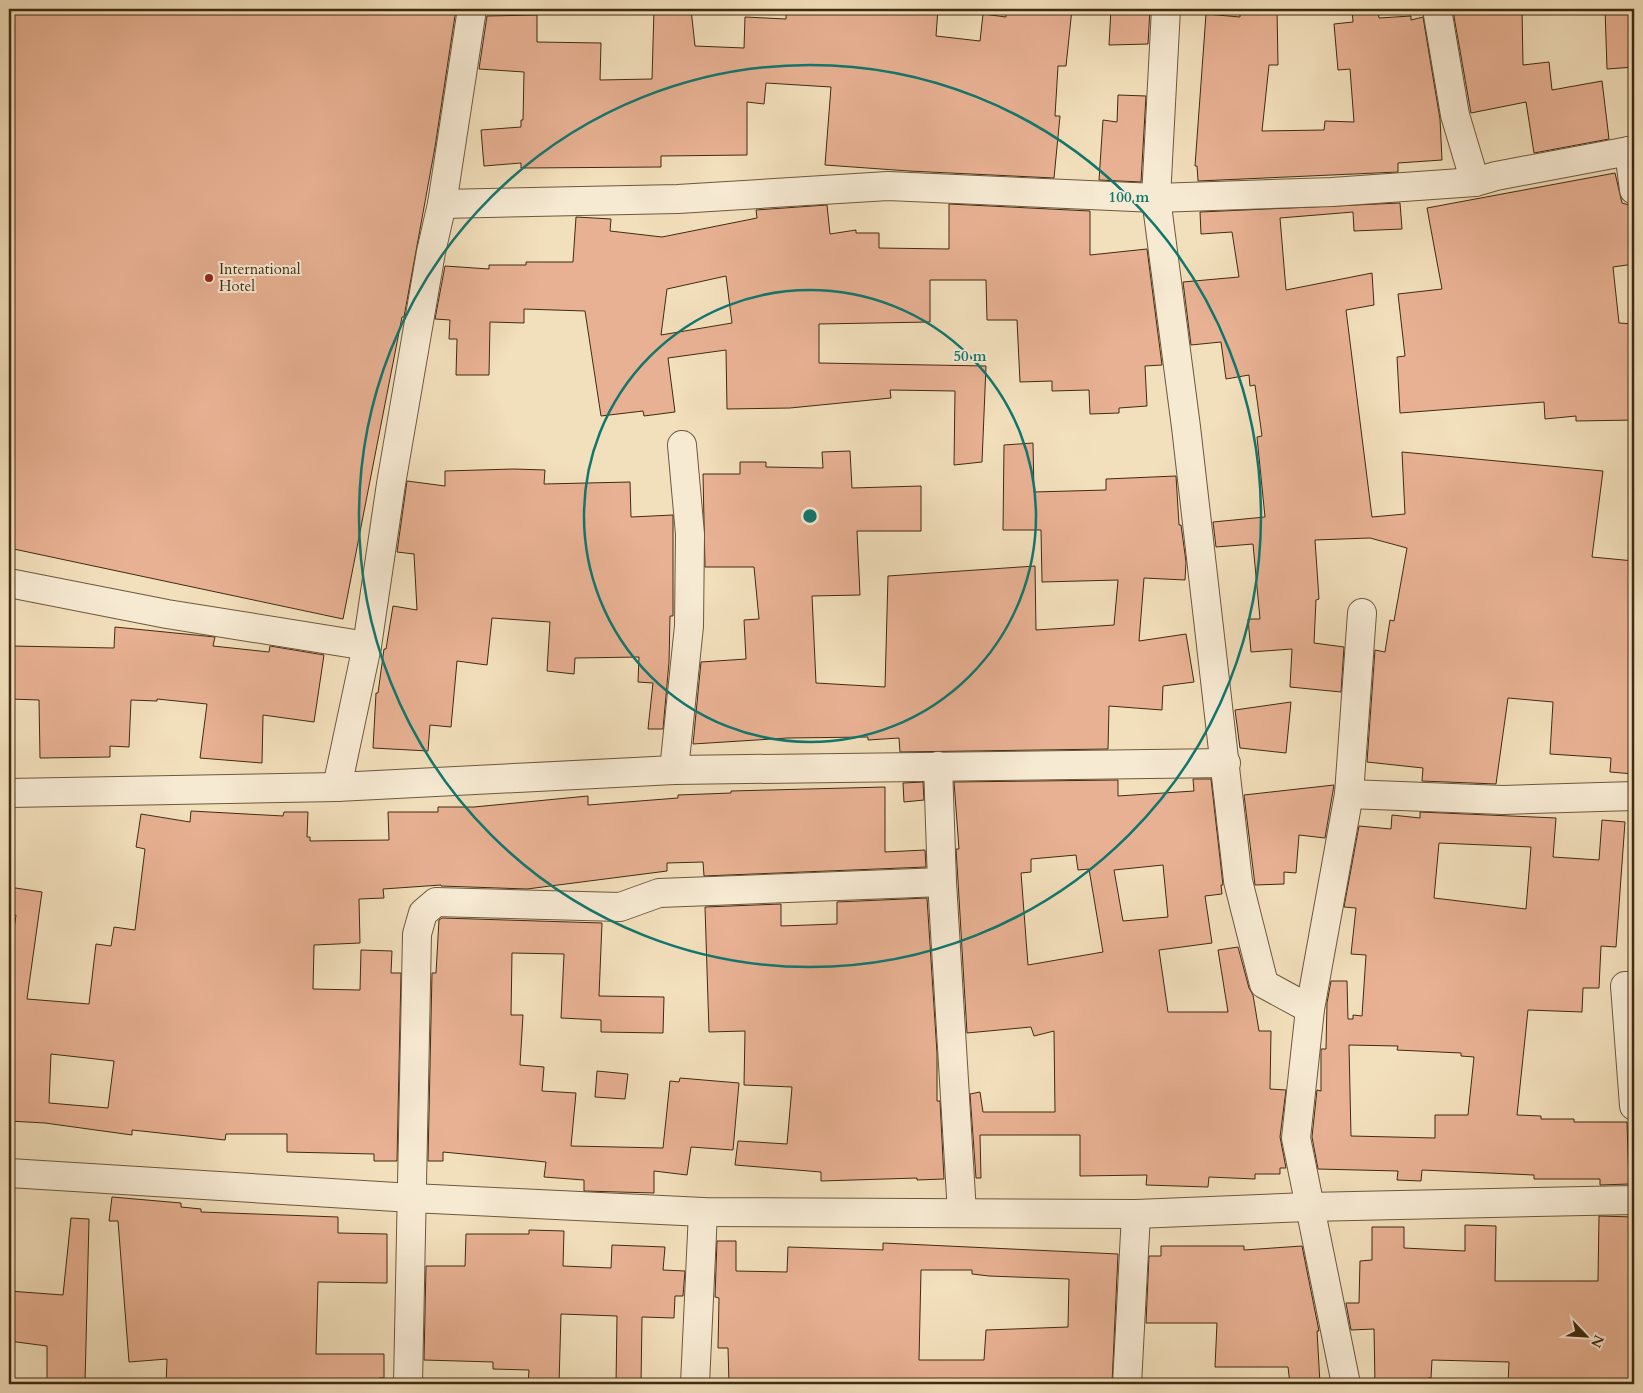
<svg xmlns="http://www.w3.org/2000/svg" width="1643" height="1393" font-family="Cardo,serif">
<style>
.building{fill:#e8b193;stroke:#402b11;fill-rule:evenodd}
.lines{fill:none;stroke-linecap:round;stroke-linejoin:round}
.street-casing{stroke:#6c583c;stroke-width:30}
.street{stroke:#f7ead3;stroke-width:28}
.ring{fill:none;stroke:#0f766e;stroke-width:2.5}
.poi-dot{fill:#8f2418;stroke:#f7ead3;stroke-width:2}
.labels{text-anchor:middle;stroke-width:4;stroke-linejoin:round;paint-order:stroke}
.poi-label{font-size:15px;fill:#402b11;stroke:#f7ead3;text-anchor:start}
.centre{fill:#0f766e;stroke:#f7ead3;stroke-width:2.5}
.ring-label{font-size:15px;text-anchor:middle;font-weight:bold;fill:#0f766e;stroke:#f7ead3;stroke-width:4;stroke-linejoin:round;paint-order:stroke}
</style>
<rect width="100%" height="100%" fill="#f2dfbb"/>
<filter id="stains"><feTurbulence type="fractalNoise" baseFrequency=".004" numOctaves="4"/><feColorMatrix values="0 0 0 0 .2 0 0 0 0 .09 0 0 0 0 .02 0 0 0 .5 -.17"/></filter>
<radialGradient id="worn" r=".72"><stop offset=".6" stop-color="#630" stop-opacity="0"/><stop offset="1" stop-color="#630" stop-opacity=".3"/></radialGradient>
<g class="building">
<polygon points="9,9 456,9 435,147 404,317 402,317 343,619 9,548"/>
<polygon points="654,9 691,9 695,46 744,48 745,17 786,19 786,9 938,9 936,36 980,41 983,14 1006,17 1006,9 1072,9 1066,66 1058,66 1055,116 1060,116 1054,178 909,171 825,165 831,87 766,83 764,104 747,102 747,155 661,156 661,167 521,168 521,163 484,166 481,130 521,127 521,120 523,120 524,72 479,69 487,16 537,15 537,42 601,43 600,80 652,79"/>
<polygon points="1111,9 1150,9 1148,44 1109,45"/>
<polygon points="1240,9 1277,9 1278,65 1269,65 1262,131 1324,130 1325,121 1354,122 1350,69 1338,70 1334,24 1353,22 1352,9 1378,9 1379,18 1411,16 1411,20 1423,17 1440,119 1442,160 1398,163 1398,172 1198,181 1197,166 1195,166 1206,14 1240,17"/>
<polygon points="1465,9 1522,9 1523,65 1549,62 1552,90 1602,81 1609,139 1534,153 1526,102 1471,113 1453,11"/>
<polygon points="1605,9 1633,9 1634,67 1607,69"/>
<polygon points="1118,95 1146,96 1141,182 1099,180 1103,120 1117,122"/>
<polygon points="1615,173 1622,203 1629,205 1634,241 1634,264 1613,267 1619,323 1634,324 1634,420 1576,421 1576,416 1545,419 1544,402 1400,413 1397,357 1405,356 1398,294 1442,289 1427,208"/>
<polygon points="1400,203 1402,229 1354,231 1353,212 1280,218 1286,290 1372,273 1374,305 1346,310 1372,517 1405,514 1402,452 1603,471 1592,557 1634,561 1634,774 1610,772 1611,758 1550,754 1553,702 1508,698 1496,784 1422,781 1423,768 1367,762 1375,650 1385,652 1390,620 1394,621 1407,548 1370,538 1315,540 1319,599 1316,600 1314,643 1344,647 1341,692 1290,687 1292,649 1251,652 1248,619 1260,619 1253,544 1216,547 1213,522 1265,517 1257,437 1262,436 1255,385 1250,386 1249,375 1226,379 1221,342 1191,345 1183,282 1239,277 1232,232 1201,234 1200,212"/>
<path d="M949,204l141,7v44l57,-6 15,116 -17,1 2,40 -28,2v5l-29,1 -1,-24 -37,1v-10l-32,1 -3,-62h-30l-1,-40h-56v42l-111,2v39l167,3 -4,96 -28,3 1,-74 -65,-1 1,8 -101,10 -63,1 -1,-59 -58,8 7,54 -31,4 -1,-5 -42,5 -16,-105 -61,-2v14l-34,-1 -1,53h-33l1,-36h-8l1,-19 -15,-1 10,-53 44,3v-4h37v-3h47l3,-45 35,2 -1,12 52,6 95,-19 -1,-8 71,-5 3,29 26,-4v3h23v15l70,1zM726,276l6,47 -71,12 6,-46z"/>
<polygon points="1033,443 1034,492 1106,490 1106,479 1176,476 1179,525 1181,525 1186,562 1185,580 1144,578 1139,641 1186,634 1194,682 1163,686 1162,710 1109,706 1108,749 900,752 899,738 868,740 868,737 788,738 693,744 701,662 746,659 744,620 759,619 754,567 705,567 703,474 740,474 740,462 766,462 766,467 823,468 822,452 850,451 852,488 921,486 921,531 857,531 860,595 812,596 816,683 885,687 888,576 1035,566 1036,630 1114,625 1118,580 1042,582 1041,530 1003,530 1004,445"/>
<polygon points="514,469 545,470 544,484 630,482 631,517 673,515 673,616 670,616 669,662 663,729 648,729 653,683 638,682 639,657 575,658 574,674 547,671 550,622 492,618 487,665 457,661 451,727 430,725 428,751 373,748 376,693 378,693 384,649 386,649 393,606 417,610 414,554 397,552 407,481 445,486 445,471"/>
<polygon points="115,627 215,637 213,646 269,652 270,646 324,655 314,722 263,715 262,763 200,758 207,704 157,699 157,701 131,700 129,747 110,746 110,757 40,758 39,700 10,699 10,675 13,675 12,646 114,648"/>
<polygon points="1291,702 1286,753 1240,748 1235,710"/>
<path d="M1193,779h18l12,106h-2l1,9 -17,2 7,47 -53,7 9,62h60l-10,-62 20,-3 11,41 4,7 6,36h12l-1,58 16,1 -6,47 6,31h-6v6h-25v5l-46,-2 -1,10 -62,-2 1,-10 -67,1v-41h-100l1,43h-5l-6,-84 10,-2 3,20h72l-1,-81 -20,5 -3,-9 -64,6 -9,-152 -2,-32h3l-5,-67 164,-2v16l76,-5zM1076,855l2,15 11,-1 14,83 -75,13 -7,-92 10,-1v-13zM1163,865l5,52 -45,4 -9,-51z"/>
<polygon points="923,782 924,800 904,802 903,783"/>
<polygon points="1334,785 1325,838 1299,835 1296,873 1284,872 1284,884 1255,885 1244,795"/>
<path d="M885,787v65l40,-2 1,17 -222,9 -1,-14 -36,1v8l-140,18 -86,-3v-1l-58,4 1,9 -25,1 1,44 -46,2 -1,44 47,1 1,-40 31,1 -1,22h10l-4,188h-23v-7l-87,-2v-18h-61l-1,6 -93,-10v5l-87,-12 -36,-2v-157l7,-49h-7v-28l33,5 -15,107 62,5 7,-60 15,2 3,-19 21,3 10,-81 -9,-2 5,-33 49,8 1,-11 92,5 1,-4h24l-1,25h3v4l79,-1 -1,-28h50v-5h36l114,-11v9l90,-7v-3l53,-2v-2zM51,1054l63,7 -6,47 -59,-5z"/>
<path d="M1420,812l136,6 -3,39 46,3 3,-40 23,2 -9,125 -15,-1 -2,42h-16l-1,24 -54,-2 -11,105 24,1v3h33v3h53l2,62 -29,1v-6h-66v-4l-112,-5 -1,11 -24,-1 1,-9 -80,-2 -6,-32 5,-47 4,1v-42h5l1,-46 4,-22h16l1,38h5v-4l9,1 4,-61 -15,-1 5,-46 -12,-1 15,-81 32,3 1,-14 28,3zM1439,843l92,4 -5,62 -92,-11zM1349,1045l49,1 -1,4 64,3v3l13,1 -6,58h-33v23l-84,-2z"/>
<polygon points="927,898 937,1053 937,1101 940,1101 944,1179 917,1180 917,1178 821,1181 821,1172 735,1165 738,1141 787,1144 792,1087 744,1085 745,1031 709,1032 705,907 781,904 781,926 837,924 837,902"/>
<polygon points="442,918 602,923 599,996 664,997 663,1033 601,1032 601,1020 561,1018 564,954 512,953 511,1015 523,1015 520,1065 544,1067 542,1091 576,1093 571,1146 663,1148 670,1081 679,1082 680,1078 739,1083 733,1150 691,1147 687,1175 654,1171 654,1193 584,1191 584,1180 544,1177 546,1162 443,1152 443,1161 428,1161 432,973 436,973 439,920"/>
<polygon points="597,1071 628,1074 625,1099 595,1097"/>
<polygon points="112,1197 181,1203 181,1207 201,1209 201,1212 338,1217 338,1233 387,1234 387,1283 318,1282 316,1354 384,1354 384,1378 379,1378 379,1384 166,1384 167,1359 129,1362 118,1221 109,1221"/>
<polygon points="1599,1216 1634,1217 1634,1384 1508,1384 1509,1362 1432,1360 1431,1378 1428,1378 1428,1384 1375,1384 1374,1329 1351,1330 1346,1303 1359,1303 1360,1261 1372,1260 1372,1227 1404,1227 1404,1248 1465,1251 1465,1225 1496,1226 1495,1281 1598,1281"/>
<polygon points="71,1218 89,1219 85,1384 47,1384 47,1346 9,1341 9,1291 63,1295"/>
<polygon points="529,1230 564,1231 563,1266 611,1268 612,1245 665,1247 663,1270 685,1271 683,1296 675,1296 674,1318 642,1317 641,1384 616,1384 617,1316 561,1314 559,1384 528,1384 529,1370 493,1369 493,1362 424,1360 426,1266 465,1266 466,1234 529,1234"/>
<path d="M717,1241h19v30l51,1 1,-25 95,3v-7l235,11 -6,130h-383l-1,-36h-10l1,-50 -4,-1zM921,1270h51v4l17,2 80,3 -1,48 -82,3 -2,30h-65z"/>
<polygon points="1161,1246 1244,1246 1244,1250 1302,1246 1319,1331 1317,1331 1320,1384 1290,1384 1288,1367 1215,1367 1217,1323 1146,1323 1149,1256 1161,1256"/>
</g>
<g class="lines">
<g class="street-casing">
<g id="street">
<polyline points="1166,9 1156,198 1186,427 1238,881 1264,984 1310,1009"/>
<polyline points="1437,9 1455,115 1475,182"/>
<polyline points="1629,151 1634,190"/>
<polyline points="442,204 678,199 888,186 1156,198 1332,192 1475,182 1496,176 1634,150"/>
<polyline points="9,583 167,614 367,646"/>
<polyline points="938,766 942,882 962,1213"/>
<polyline points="674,770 689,626 690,534 682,445"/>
<polyline points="337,787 367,646 391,484 431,252 442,204 472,9"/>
<polyline points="9,793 337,787 674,770 1226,763"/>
<polyline points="1349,794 1503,800 1634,796"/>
<polyline points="1634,986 1625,986 1634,1106"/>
<polyline points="9,1173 412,1198 703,1212 1136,1214 1308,1207 1634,1200"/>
<polyline points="408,1384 417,934 423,913 436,902 620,907 659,893 942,882"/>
<polyline points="695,1384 703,1212"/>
<polyline points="1127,1384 1136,1214"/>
<polyline points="1346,1384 1296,1138 1310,1009 1349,794 1362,613"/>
</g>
</g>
<use href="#street" class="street"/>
</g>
<g class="ring">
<circle cx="810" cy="516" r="226"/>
<circle cx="810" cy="516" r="451"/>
</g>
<circle class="poi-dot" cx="209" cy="278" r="5"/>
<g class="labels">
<g class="poi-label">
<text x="219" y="274">International<tspan x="219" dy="17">Hotel</tspan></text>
</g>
</g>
<circle cx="810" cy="516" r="8" class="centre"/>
<g class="ring-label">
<text x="1129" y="202">100 m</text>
<text x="970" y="361">50 m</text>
</g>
<rect width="1643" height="1393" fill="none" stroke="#f2dfbb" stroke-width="30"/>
<rect x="10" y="10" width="1623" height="1373" fill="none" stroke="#402b11" stroke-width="2.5"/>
<rect x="15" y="15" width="1613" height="1363" fill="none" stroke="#402b11"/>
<g transform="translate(1586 1336) rotate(115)" stroke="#f7ead3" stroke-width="4" paint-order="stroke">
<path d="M0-4L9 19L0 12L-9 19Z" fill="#402b11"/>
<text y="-8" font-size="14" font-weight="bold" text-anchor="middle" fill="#402b11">N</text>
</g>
<rect width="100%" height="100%" filter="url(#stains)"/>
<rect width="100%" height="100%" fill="url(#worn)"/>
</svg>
